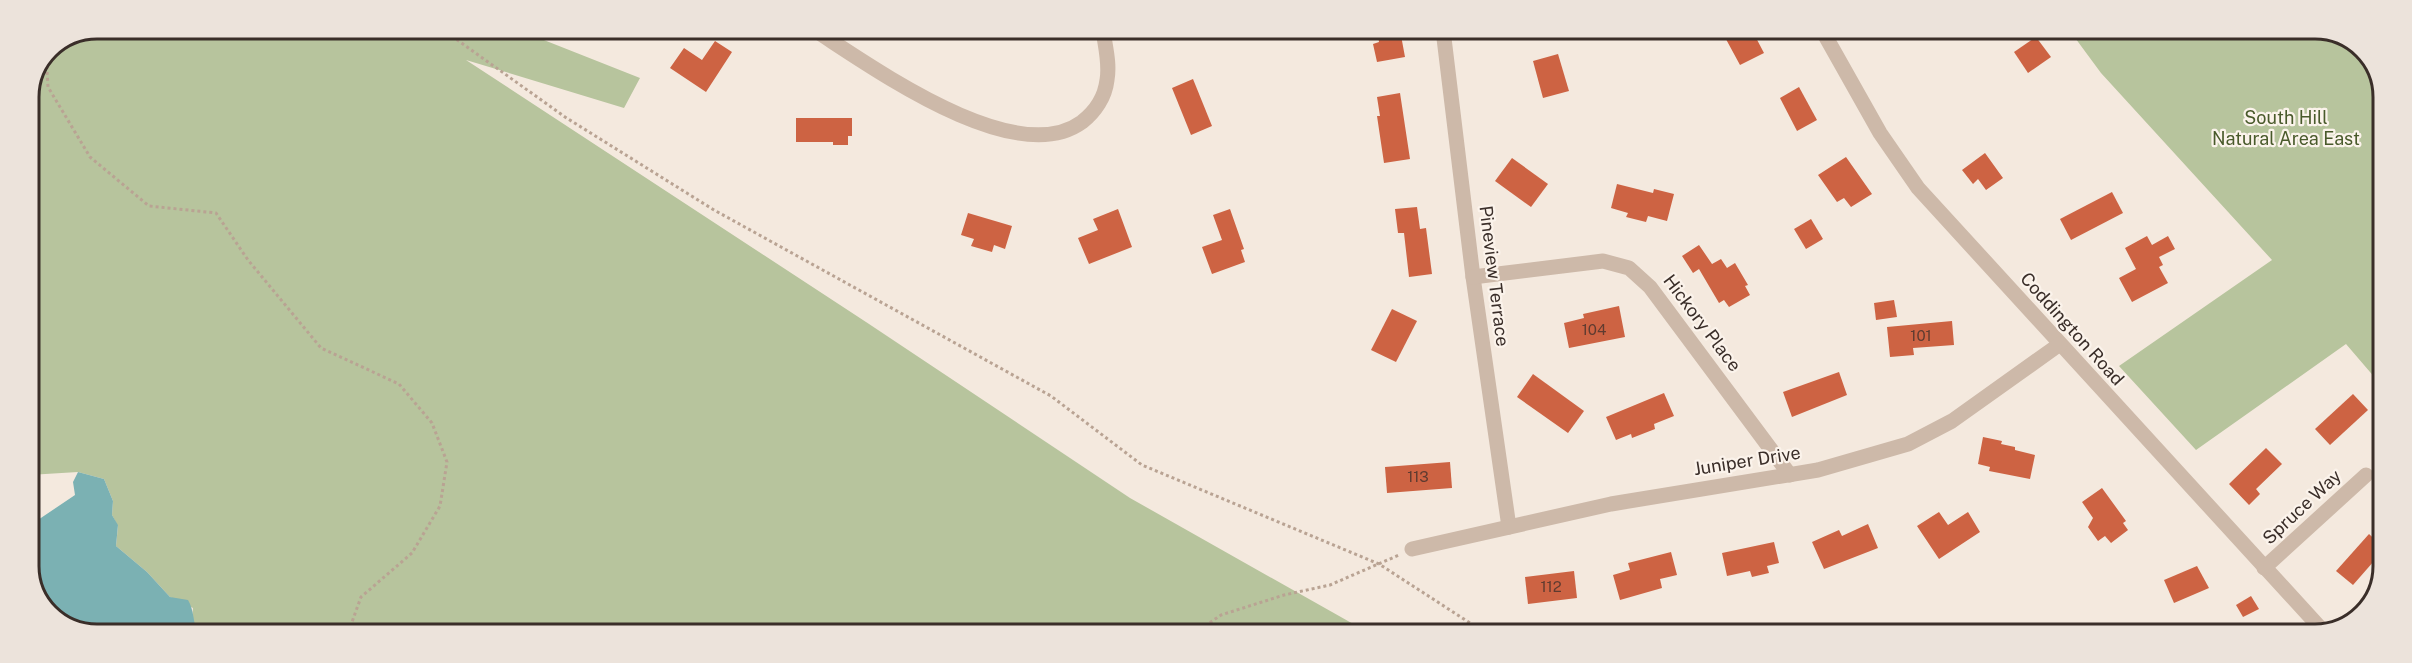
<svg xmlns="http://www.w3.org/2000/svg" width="2412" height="663" font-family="'Public Sans',sans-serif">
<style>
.green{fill:#b7c49d}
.water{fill:#7bb1b3}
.building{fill:#cd6343}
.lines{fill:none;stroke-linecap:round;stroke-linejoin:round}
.path{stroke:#b9a393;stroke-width:3;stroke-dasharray:3 3;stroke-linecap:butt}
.minor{stroke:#cdb9a9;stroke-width:15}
.labels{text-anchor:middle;stroke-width:4.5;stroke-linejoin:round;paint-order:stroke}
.number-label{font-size:15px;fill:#5f3b30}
.park-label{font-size:18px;fill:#495a2b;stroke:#fbf3eb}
.street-label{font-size:18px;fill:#3a2e29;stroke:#fbf3eb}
.rim{fill:none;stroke:#3a2e29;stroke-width:3}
</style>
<rect width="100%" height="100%" fill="#f4e9de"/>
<g class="green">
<polygon points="98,29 516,29 640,78 624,108 466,60 866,322 1130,498 1371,634 197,632 192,620 193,608 170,597 147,572 116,546 118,526 112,515 113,501 104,479 78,472 29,475 29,97 49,48"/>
<polygon points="2070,31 2332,31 2367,52 2383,93 2382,386 2346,344 2196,450 2119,366 2272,260 2101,73"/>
</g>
<path class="water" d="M78,472l26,7 9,22 -1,14 6,10 -2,21 31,26 23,25 18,3c6,10 5,21 9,32h-117l-35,-21 -16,-41v-44l46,-31 -2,-13z"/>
<g class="building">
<polygon points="1377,30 1400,30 1405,57 1377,62 1373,44 1379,42"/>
<polygon points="1721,30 1760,30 1754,34 1764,53 1740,65"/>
<polygon points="2036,37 2051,57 2028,73 2014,52"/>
<polygon points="715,41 732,52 706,92 670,68 684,48 702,60"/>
<polygon points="1558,54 1569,91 1543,98 1533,61"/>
<polygon points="1193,79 1212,126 1191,135 1172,88"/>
<polygon points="1799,87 1817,120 1797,131 1780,98"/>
<polygon points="1400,93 1410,159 1384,163 1377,116 1380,116 1377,97"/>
<polygon points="796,118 852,118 852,136 848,136 848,145 833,145 833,142 796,142"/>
<polygon points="1985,153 2003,178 1986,190 1978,179 1973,184 1962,170"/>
<polygon points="1846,157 1872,194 1851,207 1844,198 1837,202 1818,175"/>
<polygon points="1512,158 1548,184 1531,207 1495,181"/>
<polygon points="1617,184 1653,193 1654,189 1674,194 1667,221 1648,216 1646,222 1626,217 1628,213 1611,208"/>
<polygon points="2112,192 2123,213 2071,240 2060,219"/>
<polygon points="1417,207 1420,229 1426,228 1432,274 1409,277 1404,233 1398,233 1395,209"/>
<polygon points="1118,209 1132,247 1089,264 1078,238 1098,230 1093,219"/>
<polygon points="1230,209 1244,249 1241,250 1245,262 1212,274 1202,247 1222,240 1213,215"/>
<polygon points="968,213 1012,226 1005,249 994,245 992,252 971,246 974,239 961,235"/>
<polygon points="1811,219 1823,239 1806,249 1794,229"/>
<polygon points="2147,236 2152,245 2168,236 2175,249 2159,257 2163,265 2159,267 2168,283 2132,302 2119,278 2136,269 2125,248"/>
<polygon points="1699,245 1712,264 1721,259 1727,268 1735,263 1748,285 1745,286 1750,295 1729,307 1724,300 1719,303 1699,269 1693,273 1682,256"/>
<polygon points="1894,300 1897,317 1876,320 1874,303"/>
<polygon points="1619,306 1625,337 1569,348 1564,323 1584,318 1583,314"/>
<polygon points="1392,309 1417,321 1396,362 1371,350"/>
<polygon points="1952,321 1954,345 1913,348 1914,355 1890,357 1887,327"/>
<polygon points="1839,372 1847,395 1792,417 1783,392"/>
<polygon points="1533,374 1584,411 1568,433 1517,397"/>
<polygon points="1664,393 1674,416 1654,424 1655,429 1632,438 1631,434 1616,440 1606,417"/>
<polygon points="2353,394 2368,410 2330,445 2315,429"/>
<polygon points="1983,437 2002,441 2001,444 2015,447 2015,450 2035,455 2030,479 1989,471 1990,467 1978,464"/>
<polygon points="2266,448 2282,464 2256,489 2260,494 2249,505 2229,484"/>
<polygon points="1450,462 1452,488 1387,493 1385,467"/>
<polygon points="2102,488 2126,521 2123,523 2128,530 2111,543 2105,536 2098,541 2088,527 2093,518 2082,502"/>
<polygon points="1939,512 1948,525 1968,512 1980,532 1939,559 1917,526"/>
<polygon points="1868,524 1878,548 1824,569 1812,542 1839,530 1842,536"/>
<polygon points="2369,534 2381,545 2381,553 2353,585 2336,571"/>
<polygon points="1774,542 1779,563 1767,566 1769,573 1752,577 1750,571 1727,576 1722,553"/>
<polygon points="1671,552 1677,575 1660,579 1662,588 1620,600 1613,575 1630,570 1628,563"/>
<polygon points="2197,566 2209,588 2174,603 2164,580"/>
<polygon points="1574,571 1577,598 1528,604 1525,577"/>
<polygon points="2251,596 2259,609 2243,617 2236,605"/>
</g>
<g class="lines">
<g class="path">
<polyline points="442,29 565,117 714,210 1051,396 1142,465 1379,564 1487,634"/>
<polyline points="46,54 48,87 90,157 149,206 216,213 248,260 321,348 399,384 432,423 447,462 440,506 412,553 361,597 352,622 353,633"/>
<polyline points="1195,633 1221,615 1284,595 1330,585 1399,555"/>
</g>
<g class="minor">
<path d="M813,29c58,37 202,142 269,93 13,-10 23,-25 25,-42 3,-17 -2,-34 -4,-50"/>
<polyline points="1443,30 1473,277 1509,527"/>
<polyline points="1822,30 1880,133 1918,188 2324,632"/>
<polyline points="1473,277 1603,261 1629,268 1650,287 1790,475"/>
<polyline points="1412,549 1611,504 1818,470 1908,444 1952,421 2060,344"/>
<polyline points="2264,568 2366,475"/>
</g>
</g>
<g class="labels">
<g class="number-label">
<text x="1594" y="335">104</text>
<text x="1921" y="341">101</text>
<text x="1418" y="482">113</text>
<text x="1551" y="592">112</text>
</g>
<g class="park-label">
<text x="2286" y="124">South Hill<tspan x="2286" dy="21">Natural Area East</tspan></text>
</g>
<g class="street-label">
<text transform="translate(1494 276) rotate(83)" y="6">Pineview Terrace</text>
<text transform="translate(1702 323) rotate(53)" y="6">Hickory Place</text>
<text transform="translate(2072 329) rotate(48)" y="6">Coddington Road</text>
<text transform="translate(1747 461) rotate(-9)" y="6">Juniper Drive</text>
<text transform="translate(2302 507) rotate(-43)" y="6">Spruce Way</text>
</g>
</g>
<path d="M0 0H2412V663H0ZM97 39H2315A58 58 0 0 1 2373 97V566A58 58 0 0 1 2315 624H97A58 58 0 0 1 39 566V97A58 58 0 0 1 97 39Z" fill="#ece3db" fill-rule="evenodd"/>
<path class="rim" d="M97 39H2315A58 58 0 0 1 2373 97V566A58 58 0 0 1 2315 624H97A58 58 0 0 1 39 566V97A58 58 0 0 1 97 39Z"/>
</svg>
